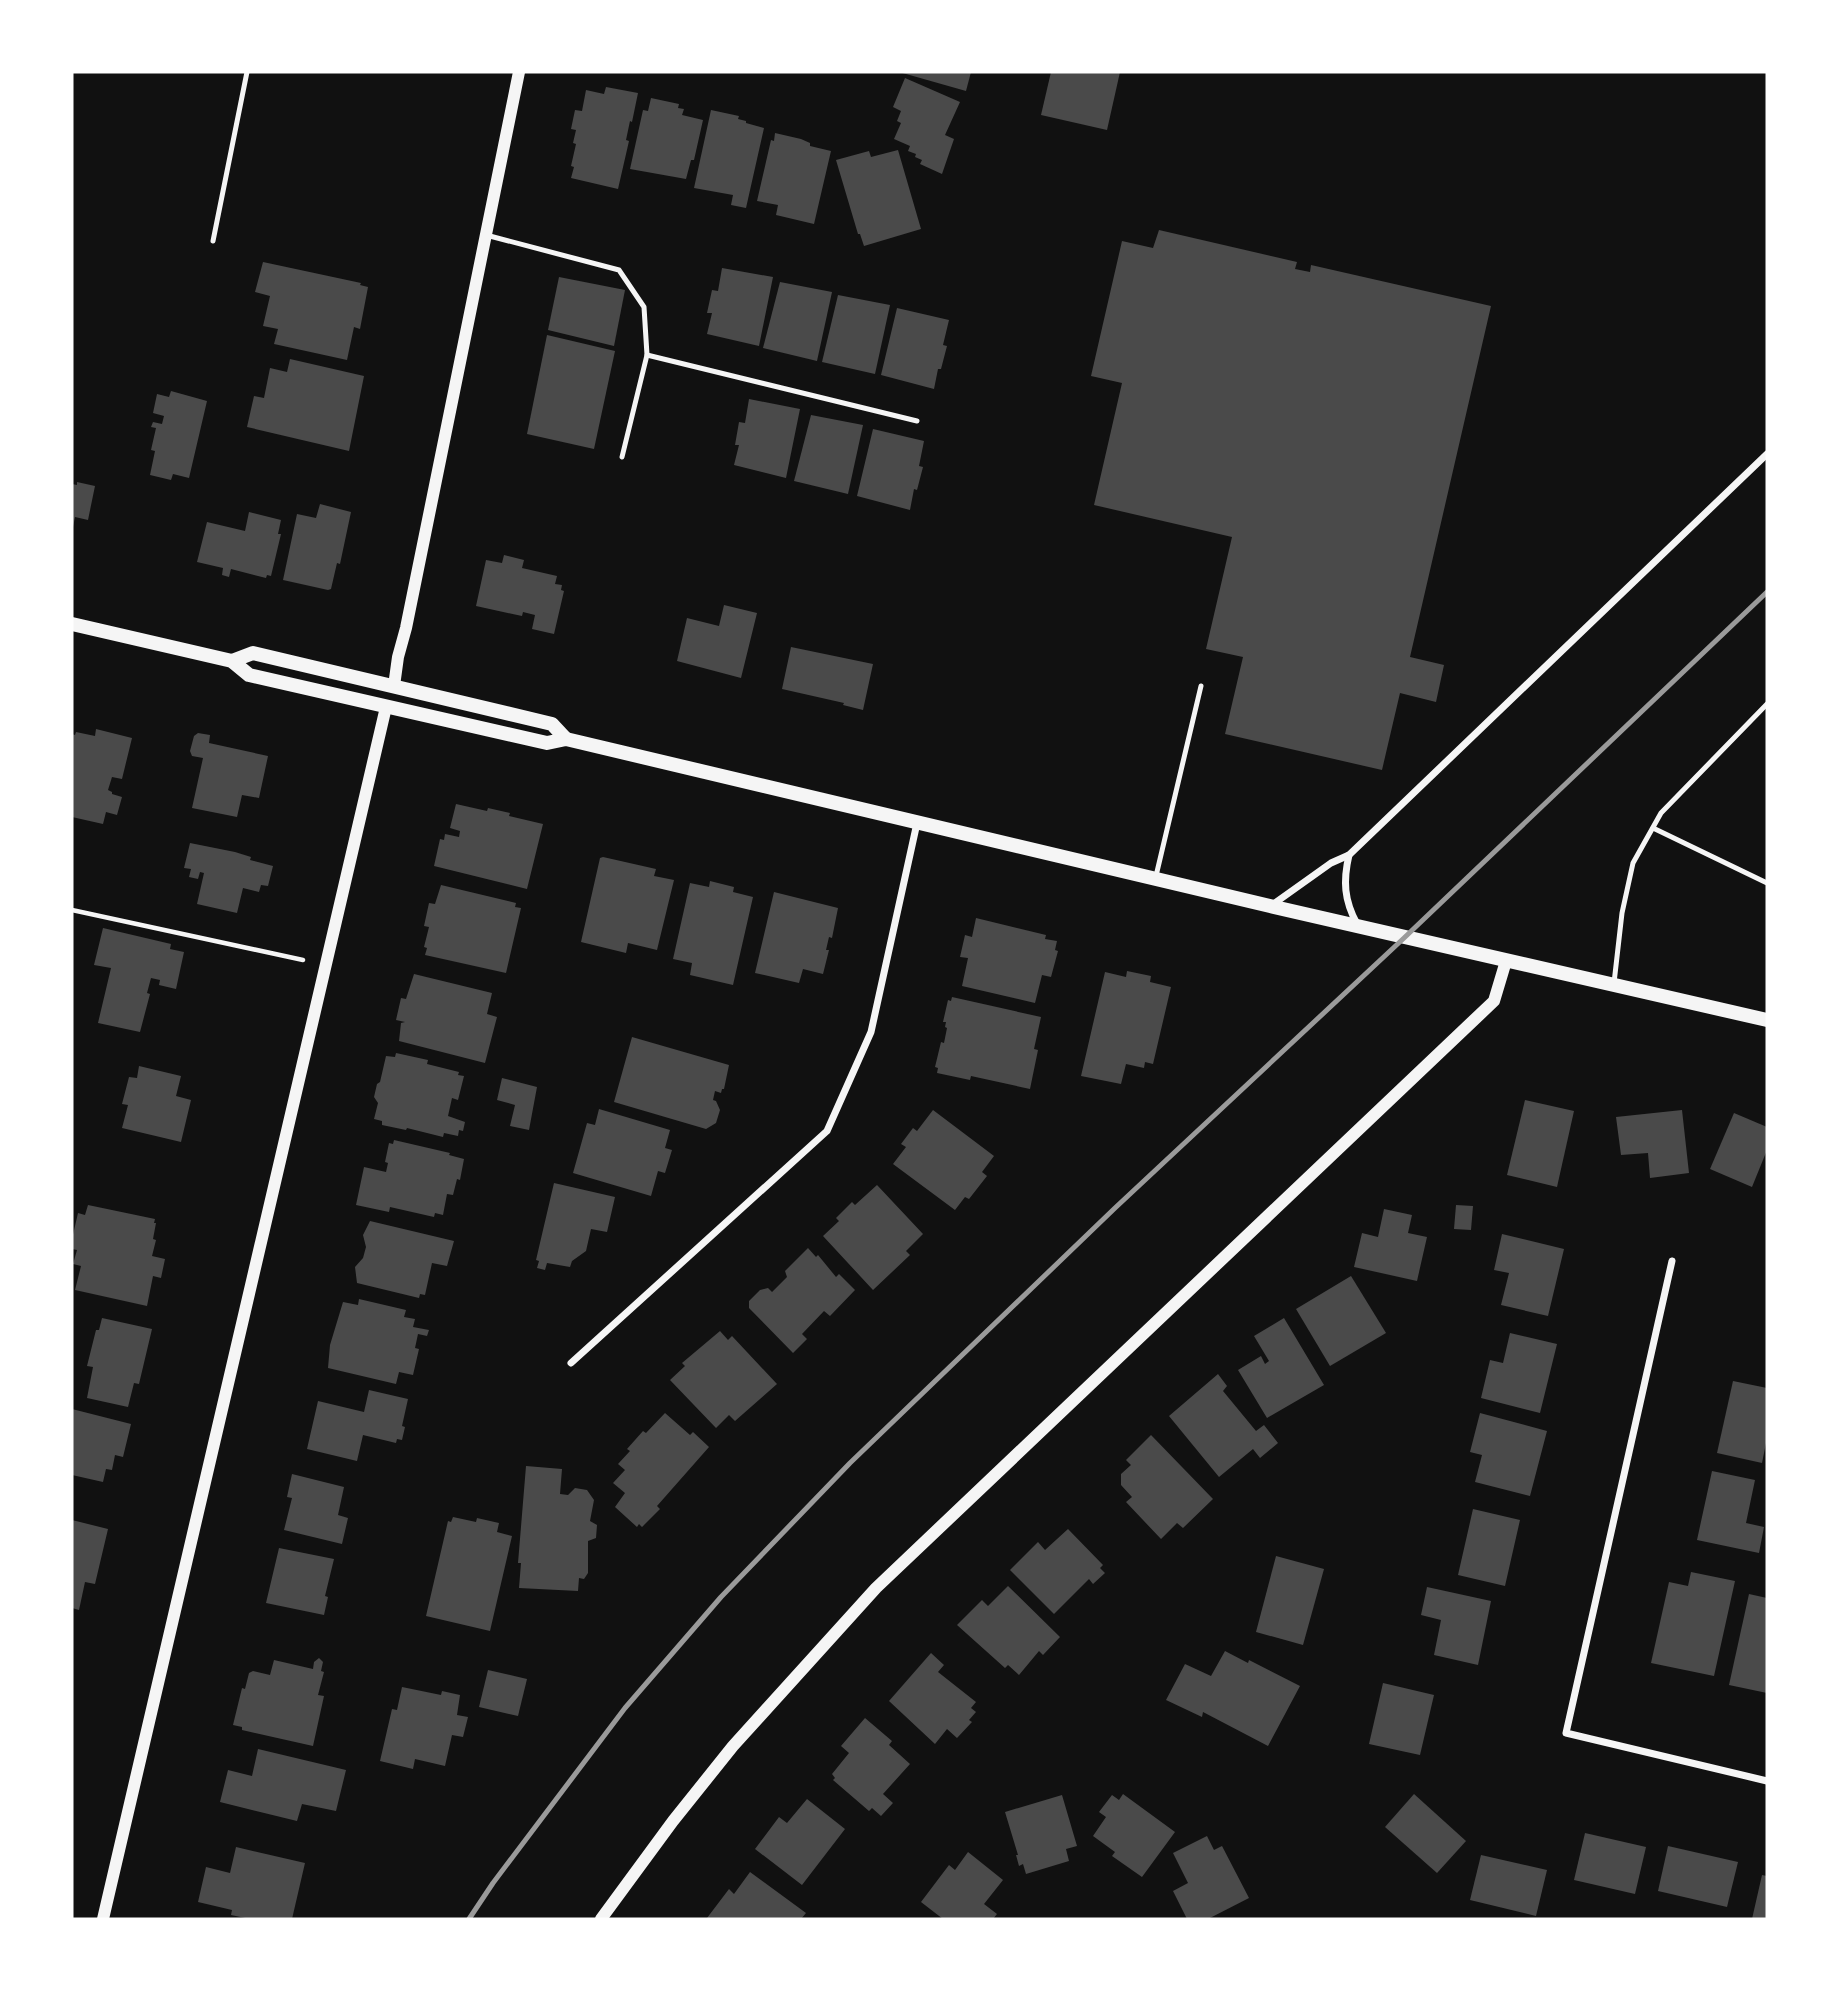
<svg xmlns="http://www.w3.org/2000/svg" width="1839" height="1991" font-family="Poppins,sans-serif">
<style>
.building{fill:#4a4a4a}
.lines{fill:none;stroke-linecap:round;stroke-linejoin:round}
.path{stroke:#f5f5f5;stroke-width:4.5}
.service{stroke:#f5f5f5;stroke-width:5}
.minor{stroke:#f5f5f5;stroke-width:7}
.tertiary{stroke:#f5f5f5;stroke-width:12}
.secondary{stroke:#f5f5f5;stroke-width:14}
.rail{stroke:#9a9a9a;stroke-width:5}
</style>
<rect width="100%" height="100%" fill="#111"/>
<g class="building">
<polygon points="899,72 971,72 966,91"/>
<polygon points="1051,72 1120,72 1107,130 1041,115"/>
<polygon points="905,78 960,102 945,135 954,139 942,174 920,164 922,160 915,157 916,154 908,151 910,146 894,139 901,123 897,121 901,111 893,107"/>
<polygon points="606,87 638,93 632,122 630,121 626,140 629,141 618,189 571,178 574,167 571,166 576,144 573,143 576,130 571,129 575,110 582,111 586,90 604,94"/>
<polygon points="651,98 679,104 678,108 684,109 682,115 703,120 694,160 691,160 686,179 630,169 643,110 648,111"/>
<polygon points="711,110 739,116 738,119 746,121 746,123 764,128 746,208 731,205 733,195 694,188"/>
<polygon points="775,133 801,139 810,143 810,146 831,151 814,224 776,215 778,205 757,201 771,140 774,141"/>
<polygon points="898,150 921,229 864,246 860,234 858,234 836,160 869,151 871,157"/>
<polygon points="1159,230 1297,262 1295,269 1310,272 1311,265 1491,306 1410,657 1444,665 1436,702 1400,693 1382,770 1225,734 1243,657 1206,649 1232,537 1094,505 1122,383 1091,376 1122,241 1153,248"/>
<polygon points="263,262 361,283 360,285 368,287 360,329 354,327 347,360 274,344 278,329 263,326 270,296 255,292"/>
<polygon points="722,268 773,277 759,346 707,334 712,313 707,313 712,290 718,291"/>
<polygon points="559,277 625,290 614,346 548,330"/>
<polygon points="780,282 832,292 817,361 763,348"/>
<polygon points="838,295 890,305 875,374 822,362"/>
<polygon points="897,308 949,320 943,345 947,346 941,369 938,369 934,389 881,375"/>
<polygon points="547,335 615,351 594,449 527,434"/>
<polygon points="290,359 364,376 349,451 247,427 254,396 264,398 270,368 287,372"/>
<polygon points="171,391 207,401 189,478 173,474 171,480 150,475 155,451 151,450 156,428 151,427 153,422 162,424 164,416 153,413 157,394 169,397"/>
<polygon points="749,399 800,409 786,478 734,465 739,445 735,445 739,422 745,423"/>
<polygon points="811,415 863,425 848,494 794,481"/>
<polygon points="873,429 924,441 919,466 923,467 917,490 914,489 910,510 857,496"/>
<polygon points="77,482 95,486 88,520 75,517 73,527 72,484 77,485"/>
<polygon points="320,504 351,512 340,564 337,563 331,589 328,590 283,580 297,514 316,518"/>
<polygon points="249,512 281,520 278,534 281,534 271,576 267,575 266,578 231,569 229,577 222,575 223,568 197,562 207,522 245,531"/>
<polygon points="504,555 524,560 522,568 557,576 555,584 562,585 561,590 564,591 554,634 532,629 535,615 523,612 522,616 476,606 486,560 502,563"/>
<polygon points="724,605 757,613 741,678 677,661 687,618 719,626"/>
<polygon points="791,647 873,664 863,710 843,705 844,703 782,689"/>
<polygon points="96,729 132,738 122,779 112,777 108,790 112,792 112,794 122,797 117,815 106,812 103,824 72,817 72,734 75,735 76,732 95,736"/>
<polygon points="198,733 210,735 209,743 268,756 259,798 242,795 237,817 192,808 203,758 192,756 190,751 194,736"/>
<polygon points="456,804 487,811 488,808 510,813 509,816 543,824 527,889 434,866 440,839 444,840 445,834 459,837 460,831 450,828"/>
<polygon points="190,843 235,852 251,857 250,860 273,866 268,886 261,885 259,892 243,888 237,913 197,904 204,873 200,872 198,879 189,877 191,869 184,868"/>
<polygon points="603,857 656,869 654,876 674,880 657,950 628,943 626,953 581,942 600,858"/>
<polygon points="710,881 734,887 733,892 753,897 733,985 690,975 692,963 673,959 690,883 709,887"/>
<polygon points="441,885 516,903 515,907 521,908 506,973 425,955 427,948 424,947 429,927 424,926 429,903 435,904"/>
<polygon points="774,892 838,908 832,938 829,937 826,950 829,950 823,974 803,969 799,983 755,973"/>
<polygon points="976,918 1046,935 1045,939 1057,941 1055,950 1058,951 1051,977 1042,975 1035,1003 962,986 968,958 960,957 965,935 972,937"/>
<polygon points="103,928 171,944 170,949 184,952 176,989 159,985 160,980 151,978 147,993 150,994 140,1032 98,1023 111,968 94,965"/>
<polygon points="1127,971 1151,976 1150,982 1171,987 1153,1064 1145,1062 1144,1068 1126,1064 1121,1084 1081,1076 1105,972 1126,977"/>
<polygon points="414,974 492,993 487,1014 497,1017 485,1063 399,1041 401,1023 405,1022 396,1020 401,998 406,999"/>
<polygon points="952,997 1041,1017 1034,1049 1038,1050 1030,1089 971,1076 970,1080 937,1073 938,1068 935,1067 941,1042 944,1043 947,1028 945,1027 946,1022 943,1022 948,1000 951,1001"/>
<polygon points="632,1037 729,1065 724,1089 722,1089 721,1093 715,1091 713,1100 716,1101 720,1110 716,1123 706,1129 614,1102"/>
<polygon points="396,1053 428,1060 427,1064 459,1072 458,1075 464,1076 458,1100 452,1098 448,1116 465,1122 463,1131 459,1130 458,1136 444,1133 443,1137 407,1128 406,1130 382,1125 382,1121 374,1119 378,1103 374,1097 377,1084 380,1082 386,1056 395,1057"/>
<polygon points="139,1066 181,1076 176,1096 191,1100 181,1142 122,1128 128,1105 122,1104 129,1077 137,1078"/>
<polygon points="502,1078 537,1087 529,1130 510,1126 515,1105 497,1100"/>
<polygon points="1525,1100 1574,1111 1557,1187 1507,1175"/>
<polygon points="599,1109 670,1130 665,1148 672,1150 665,1173 658,1171 651,1196 573,1173 587,1123 595,1125"/>
<polygon points="933,1110 994,1156 982,1172 987,1176 969,1199 965,1197 955,1210 893,1164 906,1147 901,1144 913,1128 917,1131"/>
<polygon points="1682,1110 1689,1173 1650,1178 1648,1153 1621,1155 1616,1117"/>
<polygon points="1734,1113 1767,1127 1767,1150 1752,1187 1710,1169"/>
<polygon points="394,1140 450,1153 449,1155 464,1159 460,1180 457,1179 453,1195 447,1194 443,1215 435,1213 434,1217 390,1207 389,1212 356,1205 364,1167 386,1172 388,1163 385,1162 389,1143 393,1144"/>
<polygon points="554,1183 615,1197 607,1232 591,1229 586,1251 572,1261 570,1267 547,1263 545,1270 537,1268 539,1261 536,1260"/>
<polygon points="877,1185 923,1234 906,1251 910,1255 873,1290 823,1236 839,1221 836,1218 852,1202 855,1205"/>
<polygon points="88,1205 155,1219 154,1223 156,1223 153,1239 156,1240 152,1256 165,1259 161,1278 153,1276 147,1306 75,1290 81,1266 73,1264 77,1250 72,1249 72,1239 78,1213 85,1215"/>
<polygon points="1456,1205 1473,1206 1471,1230 1454,1229"/>
<polygon points="1384,1209 1412,1215 1408,1233 1427,1237 1417,1281 1354,1267 1362,1233 1378,1237"/>
<polygon points="370,1221 454,1241 447,1266 432,1263 425,1295 420,1294 419,1298 357,1283 355,1267 363,1258 366,1247 363,1235"/>
<polygon points="1502,1234 1564,1249 1548,1316 1501,1305 1509,1273 1494,1270"/>
<polygon points="808,1248 816,1257 818,1255 836,1277 839,1274 855,1290 830,1316 824,1311 802,1334 807,1339 793,1353 749,1308 749,1301 760,1290 768,1288 772,1292 787,1277 785,1271"/>
<polygon points="1351,1276 1386,1333 1330,1366 1296,1309"/>
<polygon points="359,1299 406,1310 404,1317 415,1319 413,1327 429,1330 427,1336 418,1334 415,1348 419,1349 413,1375 399,1372 396,1384 328,1368 330,1345 343,1302 358,1305"/>
<polygon points="102,1318 152,1329 139,1384 134,1383 128,1407 87,1398 93,1367 87,1366 96,1330 99,1330"/>
<polygon points="1284,1318 1324,1385 1267,1418 1238,1370 1261,1356 1265,1364 1269,1361 1254,1336"/>
<polygon points="720,1331 728,1340 732,1336 777,1384 735,1421 729,1415 716,1428 670,1380 685,1366 682,1363"/>
<polygon points="1510,1333 1557,1344 1540,1413 1481,1398 1490,1360 1503,1363"/>
<polygon points="1218,1374 1227,1386 1223,1391 1256,1431 1264,1425 1278,1443 1260,1458 1253,1449 1219,1477 1169,1416"/>
<polygon points="1733,1381 1767,1388 1767,1438 1762,1463 1717,1453"/>
<polygon points="369,1390 408,1399 402,1426 405,1427 402,1440 397,1439 396,1443 363,1435 357,1461 307,1449 318,1401 364,1412"/>
<polygon points="72,1409 131,1424 123,1457 115,1455 112,1470 106,1469 103,1482 72,1475"/>
<polygon points="665,1413 690,1435 693,1432 709,1447 657,1506 660,1509 642,1527 639,1524 637,1527 615,1507 625,1493 613,1483 625,1470 618,1464 630,1451 627,1449 643,1431 646,1433"/>
<polygon points="1480,1413 1547,1431 1530,1496 1475,1482 1482,1455 1470,1452"/>
<polygon points="1151,1435 1213,1499 1183,1528 1177,1523 1161,1539 1126,1502 1132,1497 1121,1485 1121,1474 1131,1465 1126,1460"/>
<polygon points="526,1466 562,1469 560,1494 568,1495 575,1488 587,1490 594,1500 590,1521 597,1525 596,1538 588,1541 588,1573 584,1579 579,1578 578,1591 519,1588 521,1563 518,1563"/>
<polygon points="1712,1471 1755,1480 1746,1523 1764,1527 1759,1553 1697,1540"/>
<polygon points="292,1474 344,1487 338,1515 348,1518 342,1544 284,1530 292,1498 287,1497"/>
<polygon points="1473,1509 1520,1520 1505,1586 1458,1575"/>
<polygon points="453,1517 476,1522 477,1518 499,1523 497,1532 512,1536 490,1631 426,1616 448,1521 451,1522"/>
<polygon points="72,1520 108,1529 95,1584 85,1582 79,1610 72,1608"/>
<polygon points="1068,1529 1103,1565 1100,1568 1105,1573 1093,1584 1089,1579 1054,1614 1010,1570 1038,1542 1045,1550"/>
<polygon points="279,1548 334,1559 325,1596 328,1597 324,1615 266,1603"/>
<polygon points="1276,1556 1324,1569 1303,1645 1256,1632"/>
<polygon points="1691,1572 1735,1581 1714,1676 1651,1663 1669,1582 1688,1586"/>
<polygon points="1008,1586 1060,1637 1043,1655 1039,1651 1019,1675 1008,1665 1005,1668 957,1625 982,1600 988,1606"/>
<polygon points="1427,1587 1491,1601 1478,1665 1434,1655 1441,1620 1421,1615"/>
<polygon points="1749,1594 1767,1598 1767,1693 1729,1685"/>
<polygon points="1225,1651 1248,1663 1249,1660 1300,1686 1268,1746 1203,1712 1202,1717 1166,1700 1185,1664 1211,1676"/>
<polygon points="931,1653 944,1665 938,1672 976,1702 971,1708 976,1712 969,1720 972,1722 957,1738 947,1729 935,1744 889,1701"/>
<polygon points="319,1658 323,1662 321,1671 324,1672 318,1695 324,1696 313,1746 242,1730 242,1727 233,1725 242,1688 245,1689 249,1673 253,1671 270,1675 274,1660 313,1669 314,1662"/>
<polygon points="488,1670 527,1679 518,1716 479,1707"/>
<polygon points="1383,1683 1434,1695 1420,1755 1369,1744"/>
<polygon points="402,1687 441,1695 442,1691 460,1695 457,1715 468,1717 463,1737 452,1735 445,1766 415,1759 413,1769 380,1761 392,1709 397,1710"/>
<polygon points="865,1718 892,1741 889,1745 910,1764 883,1794 893,1803 881,1816 872,1808 869,1811 833,1780 835,1778 832,1774 849,1753 841,1746"/>
<polygon points="258,1749 346,1770 336,1811 302,1804 297,1821 220,1802 228,1770 252,1776"/>
<polygon points="1123,1794 1175,1832 1142,1877 1112,1856 1115,1852 1093,1836 1106,1817 1099,1812 1112,1795 1119,1800"/>
<polygon points="1414,1794 1466,1841 1437,1873 1385,1827"/>
<polygon points="1062,1795 1077,1846 1066,1849 1069,1861 1026,1874 1023,1864 1019,1866 1016,1855 1018,1855 1005,1812"/>
<polygon points="807,1799 845,1829 802,1885 755,1849 779,1817 787,1823"/>
<polygon points="1585,1833 1646,1847 1635,1894 1574,1880"/>
<polygon points="1207,1836 1214,1850 1222,1846 1249,1898 1208,1919 1187,1919 1173,1891 1188,1883 1173,1853"/>
<polygon points="1668,1846 1738,1862 1727,1907 1658,1891"/>
<polygon points="236,1847 305,1863 292,1919 250,1919 231,1915 232,1910 198,1902 206,1867 230,1873"/>
<polygon points="968,1852 1003,1880 984,1904 997,1914 993,1919 943,1919 921,1902 949,1865 955,1870"/>
<polygon points="1481,1855 1547,1870 1536,1916 1470,1900"/>
<polygon points="750,1872 806,1913 801,1919 707,1918 729,1889 734,1894"/>
<polygon points="1762,1875 1767,1876 1767,1919 1752,1919"/>
</g>
<g class="lines">
<polyline class="path" points="72,910 303,960"/>
<g class="service">
<polyline points="486,235 619,270 644,307 647,355 622,457"/>
<polyline points="213,241 247,72"/>
<polyline points="647,355 917,421"/>
<polyline points="1653,828 1767,883"/>
<polyline points="1156,876 1201,686"/>
<polyline points="1614,983 1622,913 1633,863 1661,813 1767,704"/>
</g>
<g class="minor">
<path d="M1349,855c-6,26 -5,45 8,69"/>
<polyline points="1272,905 1331,863 1349,855 1767,454"/>
<polyline points="1672,1261 1566,1733 1767,1781"/>
<polyline points="571,1363 827,1131 871,1032 917,823"/>
</g>
<g class="tertiary">
<polyline points="394,686 398,657 406,628 519,72"/>
<polyline points="103,1919 386,707"/>
<polyline points="601,1919 673,1821 733,1746 876,1588 1494,1001 1506,961"/>
</g>
<g class="secondary">
<polyline points="72,624 232,661 249,675 547,743 566,739 1270,906 1767,1020"/>
<polyline points="232,661 253,653 552,724 566,739"/>
</g>
<polyline class="rail" points="469,1919 493,1883 625,1708 721,1597 850,1463 1115,1208 1404,938 1767,592"/>
</g>
<rect width="1839" height="1991" fill="none" stroke="#ffffff" stroke-width="147"/>
</svg>
